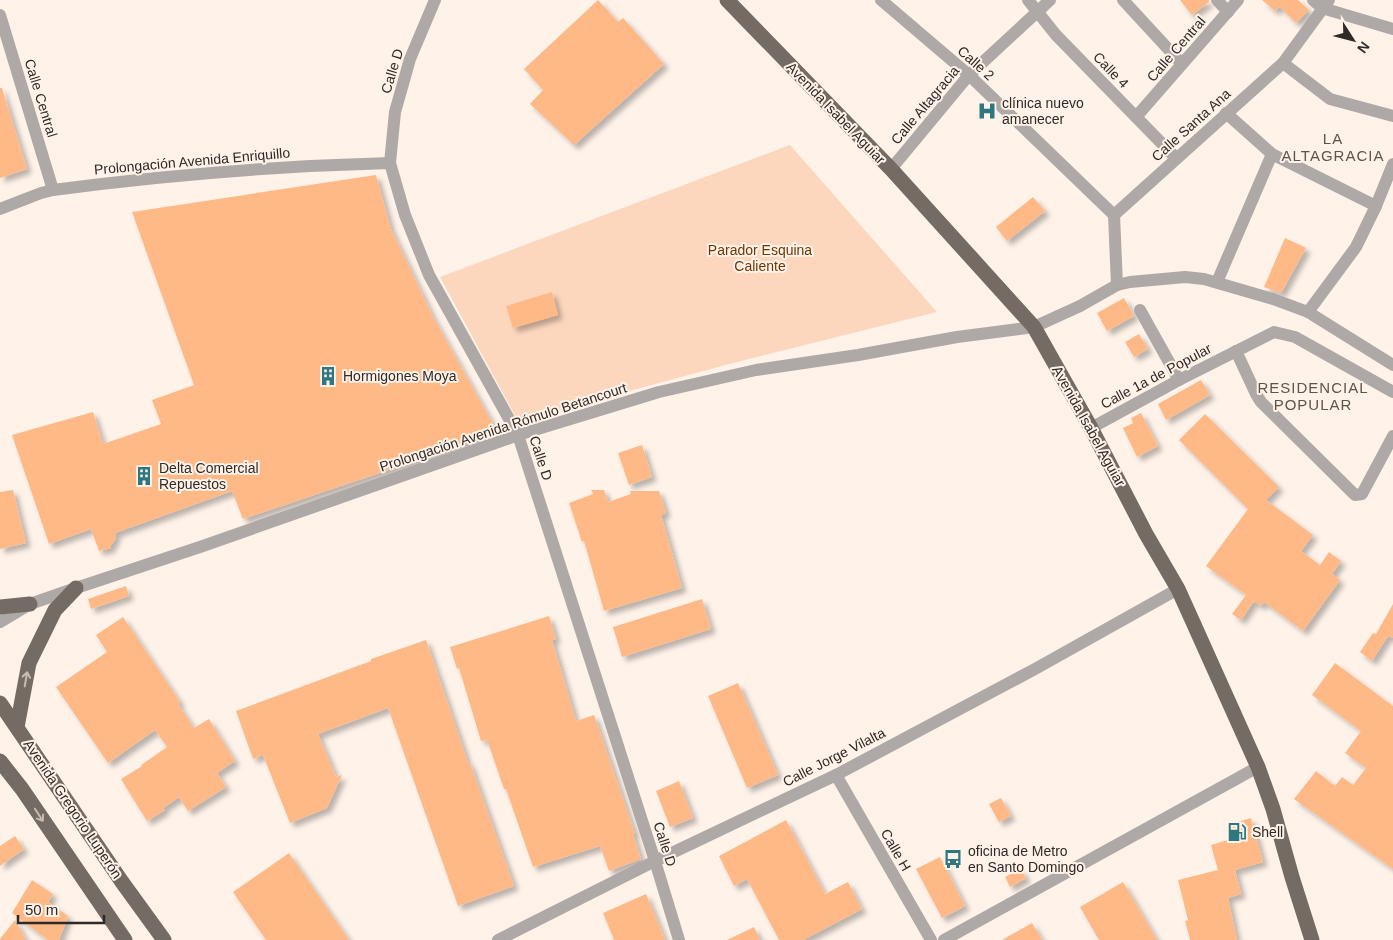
<svg xmlns="http://www.w3.org/2000/svg" width="1393" height="940" font-family="Helvetica,sans-serif">
<style>
.green{fill:#fcd7be}
.building{fill:#feb987;filter:url(#shadow)}
.lines{fill:none;stroke-linecap:round;stroke-linejoin:round}
.minor{stroke:#aea9a6;stroke-width:12}
.major{stroke:#746b65;stroke-width:15}
.oneway{stroke:#c7bcb4}
.labels{text-anchor:middle;stroke-width:4;stroke-linejoin:round;paint-order:stroke}
.street-label{font-size:14px;fill:#2e2a27;stroke:#fef2e9}
.poi-label{font-size:14px;fill:#2e2a27;stroke:#fef2e9;text-anchor:start}
.park-label{font-size:14px;fill:#6d3703;stroke:#fef2e9}
.neighbourhood-label{font-size:15px;letter-spacing:1px;fill:#5e544e;stroke:#fef2e9}
</style>
<defs>
<filter id="shadow"><feDropShadow dx="4.5" dy="4.5" stdDeviation="2.5" flood-color="#0004"/></filter>
</defs>
<rect width="100%" height="100%" fill="#fef2e9"/>
<polygon class="green" points="790,145 937,312 733,363 518,421 440,277"/>
<g class="building">
<polygon points="598,0 618,22 623,18 664,64 574,145 530,104 543,90 524,69"/>
<polygon points="1180,0 1209,0 1209,2 1192,15"/>
<polygon points="1262,0 1298,0 1309,10 1296,23 1279,6 1275,11"/>
<polygon points="0,88 2,88 27,169 0,178"/>
<polygon points="376,175 391,229 433,317 498,433 243,519 232,491 115,533 116,538 111,545 111,548 99,551 91,529 49,544 12,435 93,412 103,444 161,424 152,400 194,385 132,212"/>
<polygon points="1033,197 1045,211 1007,241 996,227"/>
<polygon points="1285,238 1306,248 1281,293 1264,287"/>
<polygon points="552,292 558,315 513,328 506,306"/>
<polygon points="1124,298 1134,316 1107,331 1097,313"/>
<polygon points="1139,334 1148,349 1134,357 1125,342"/>
<polygon points="1201,380 1210,395 1166,420 1158,404"/>
<polygon points="1141,413 1158,446 1137,457 1123,428 1133,423 1131,418"/>
<polygon points="1205,414 1279,487 1266,500 1313,535 1301,551 1320,565 1329,552 1341,561 1332,574 1340,580 1303,631 1264,602 1261,606 1254,601 1241,620 1232,614 1246,595 1206,566 1248,509 1179,440"/>
<polygon points="642,445 652,477 629,485 618,453"/>
<polygon points="13,490 26,543 0,549 0,492"/>
<polygon points="591,490 604,490 608,502 631,494 630,491 659,491 666,513 661,515 682,588 604,611 584,541 582,542 569,503 593,494"/>
<polygon points="126,586 129,596 91,609 88,599"/>
<polygon points="702,599 711,629 622,657 613,627"/>
<polygon points="1393,604 1393,638 1388,636 1372,661 1360,652 1373,633 1376,634"/>
<polygon points="549,616 556,639 552,640 576,721 594,715 635,834 633,834 641,859 609,871 600,846 533,867 506,789 504,789 487,740 481,741 459,668 457,669 450,647"/>
<polygon points="123,617 180,702 178,704 194,728 209,719 235,761 217,773 226,787 188,811 179,797 163,808 165,810 147,821 121,779 142,766 141,765 167,747 155,730 108,763 56,687 107,652 96,635"/>
<polygon points="426,640 468,763 470,763 514,886 458,906 388,708 318,734 336,777 342,775 327,808 290,823 263,755 253,759 236,711 371,661 371,659"/>
<polygon points="1335,663 1393,706 1393,869 1294,799 1316,771 1335,786 1342,777 1353,785 1366,768 1345,753 1361,731 1312,695"/>
<polygon points="738,683 778,775 747,788 708,696"/>
<polygon points="679,781 693,818 670,827 656,791"/>
<polygon points="1001,798 1011,816 999,822 989,804"/>
<polygon points="1251,818 1263,862 1235,870 1241,894 1228,898 1237,940 1190,940 1185,921 1188,920 1178,880 1218,870 1211,845 1231,839 1227,825"/>
<polygon points="786,820 825,894 848,882 862,909 803,940 779,940 747,879 734,886 719,856"/>
<polygon points="15,836 24,849 0,866 0,846"/>
<polygon points="289,853 349,940 266,940 233,892"/>
<polygon points="940,857 965,906 942,918 916,869"/>
<polygon points="1021,869 1026,878 1010,887 1005,877"/>
<polygon points="32,880 53,894 48,902 68,916 59,940 48,940 12,913"/>
<polygon points="1123,882 1157,940 1099,940 1080,907"/>
<polygon points="646,894 665,940 614,940 603,913"/>
<polygon points="15,920 26,940 0,940 0,939"/>
<polygon points="1032,923 1042,940 1002,940"/>
<polygon points="754,927 760,940 727,940"/>
</g>
<g class="lines">
<g class="minor">
<polyline points="435,0 410,59 395,112 390,163 405,215 429,275 518,435 655,861 679,940"/>
<polyline points="881,0 969,75 1114,215"/>
<polyline points="1028,0 1056,35 1176,158"/>
<polyline points="1123,0 1182,64"/>
<polyline points="1217,0 1228,12"/>
<polyline points="1313,0 1322,8 1393,29"/>
<polyline points="0,15 53,190"/>
<polyline points="1283,63 1330,99 1393,116"/>
<polyline points="1226,113 1272,154 1376,206"/>
<polyline points="1136,117 1238,0"/>
<polyline points="891,169 969,75 1050,0"/>
<path d="M0,209l41,-16 12,-3c113,-15 224,-24 337,-27"/>
<polyline points="1114,215 1283,63 1329,0"/>
<polyline points="1114,215 1117,285"/>
<polyline points="1217,282 1272,154"/>
<polyline points="1140,310 1179,380"/>
<polyline points="1308,312 1356,247 1376,206 1393,164"/>
<polyline points="1236,351 1256,394 1261,402 1355,495 1362,494 1393,436"/>
<polyline points="1091,428 1179,380 1274,332 1295,337 1393,392"/>
<polyline points="0,622 30,604 76,588 200,547 518,435 659,392 756,370 858,355 957,337 1034,327 1080,306 1117,285 1130,282 1185,277 1204,279 1273,299 1308,312 1393,365"/>
<polyline points="836,775 931,940"/>
<polyline points="498,940 655,861 836,775 1035,669 1178,589"/>
<polyline points="944,940 1258,767"/>
</g>
<g class="major">
<polyline points="727,0 891,169 1034,327 1091,428 1146,534 1178,589 1192,620 1258,767 1273,809 1292,877 1312,940"/>
<polyline points="0,607 30,604"/>
<polyline points="0,703 122,882 164,940"/>
<polyline points="17,727 29,663 55,610 76,588"/>
<polyline points="0,761 22,789 125,940"/>
</g>
</g>
<defs><path id="oneway-shaft" d="M-6 0H5M1.5-3L5.5 0L1.5 3" fill="none" stroke-width="1.6" stroke-linecap="round" stroke-linejoin="round" transform="scale(1.25)"/></defs>
<g class="oneway">
<use href="#oneway-shaft" transform="translate(26 679) rotate(-80)"/>
<use href="#oneway-shaft" transform="translate(39 815) rotate(57)"/>
</g>
<defs>
<g id="hospital-bare" transform="scale(1.5)"><path d="M-5-5h3v3.5h4V-5h3V5h-3V1.5h-4V5h-3Z" fill="#2f7780" stroke="#fef2e9" stroke-width="2.5" paint-order="stroke"/></g>
<g id="building-bare" transform="scale(1.5)"><path d="M-4-6H4V6H1V3H-1V6H-4ZM-2.5-4.3h1.7v1.8h-1.7ZM.8-4.3h1.7v1.8H.8ZM-2.5-1h1.7V.8h-1.7ZM.8-1h1.7V.8H.8Z" fill="#2f7780" stroke="#fef2e9" stroke-width="2.5" paint-order="stroke"/></g>
<g id="fuel-bare" transform="scale(1.5)"><path d="M-5.5-6h7V0h2V4h1.3V-2.5L3-4.5l.8-.8L6-3V5H2.5V1h-1V6h-7ZM-4.2-4.7v3.2H.2V-4.7Z" fill="#2f7780" stroke="#fef2e9" stroke-width="2.5" paint-order="stroke"/></g>
<g id="bus-bare" transform="scale(1.5)"><path d="M-5-6H5V4H4V6H2V4H-2V6H-4V4H-5ZM-3.5-4V0h7V-4ZM-3.5 1.2v1.5H-2V1.2ZM2 1.2v1.5H3.5V1.2Z" fill="#2f7780" stroke="#fef2e9" stroke-width="2.5" paint-order="stroke"/></g>
</defs>
<g fill-rule="evenodd">
<use href="#hospital-bare" x="987" y="111"/>
<use href="#building-bare" x="328" y="376"/>
<use href="#building-bare" x="144" y="476"/>
<use href="#fuel-bare" x="1237" y="832"/>
<use href="#bus-bare" x="953" y="859"/>
</g>
<g class="labels">
<g class="street-label">
<text transform="translate(1176 49) rotate(-49)" y="5">Calle Central</text>
<text transform="translate(976 63) rotate(42)" y="5">Calle 2</text>
<text transform="translate(1111 70) rotate(46)" y="5">Calle 4</text>
<text transform="translate(392 71) rotate(-73)" y="5">Calle D</text>
<text transform="translate(41 98) rotate(73)" y="5">Calle Central</text>
<text transform="translate(925 105) rotate(-50)" y="5">Calle Altagracia</text>
<text transform="translate(836 113) rotate(46)" y="5">Avenida Isabel Aguiar</text>
<text transform="translate(1191 125) rotate(-42)" y="5">Calle Santa Ana</text>
<text transform="translate(192 161) rotate(-5)" y="5">Prolongación Avenida Enriquillo</text>
<text transform="translate(1156 376) rotate(-28)" y="5">Calle 1a de Popular</text>
<text transform="translate(1089 426) rotate(61)" y="5">Avenida Isabel Aguiar</text>
<text transform="translate(503 427) rotate(-18)" y="5">Prolongación Avenida Rómulo Betancourt</text>
<text transform="translate(541 458) rotate(72)" y="5">Calle D</text>
<text transform="translate(834 757) rotate(-27)" y="5">Calle Jorge Vilalta</text>
<text transform="translate(73 809) rotate(56)" y="5">Avenida Gregorio Luperón</text>
<text transform="translate(665 844) rotate(72)" y="5">Calle D</text>
<text transform="translate(896 850) rotate(60)" y="5">Calle H</text>
</g>
<g class="poi-label">
<text x="1002" y="108">clínica nuevo<tspan x="1002" dy="16">amanecer</tspan></text>
<text x="343" y="381">Hormigones Moya</text>
<text x="159" y="473">Delta Comercial<tspan x="159" dy="16">Repuestos</tspan></text>
<text x="1252" y="837">Shell</text>
<text x="968" y="856">oficina de Metro<tspan x="968" dy="16">en Santo Domingo</tspan></text>
</g>
<g class="park-label">
<text x="760" y="255">Parador Esquina<tspan x="760" dy="16">Caliente</tspan></text>
</g>
<g class="neighbourhood-label">
<text x="1333" y="144">LA<tspan x="1333" dy="17">ALTAGRACIA</tspan></text>
<text x="1313" y="393">RESIDENCIAL<tspan x="1313" dy="17">POPULAR</tspan></text>
</g>
</g>
<g transform="translate(1353 40) rotate(126)" stroke="#fef2e9" stroke-width="4" paint-order="stroke">
<path d="M0-4L9 19L0 12L-9 19Z" fill="#2e2a27"/>
<text y="-8" font-size="14" font-weight="bold" text-anchor="middle" fill="#2e2a27">N</text>
</g>
<path d="M18 915v8h86v-8" fill="none" stroke="#2e2a27" stroke-width="2.5"/>
<text x="25" y="915" font-size="15" fill="#2e2a27" stroke="#fef2e9" stroke-width="4" paint-order="stroke">50 m</text>
</svg>
